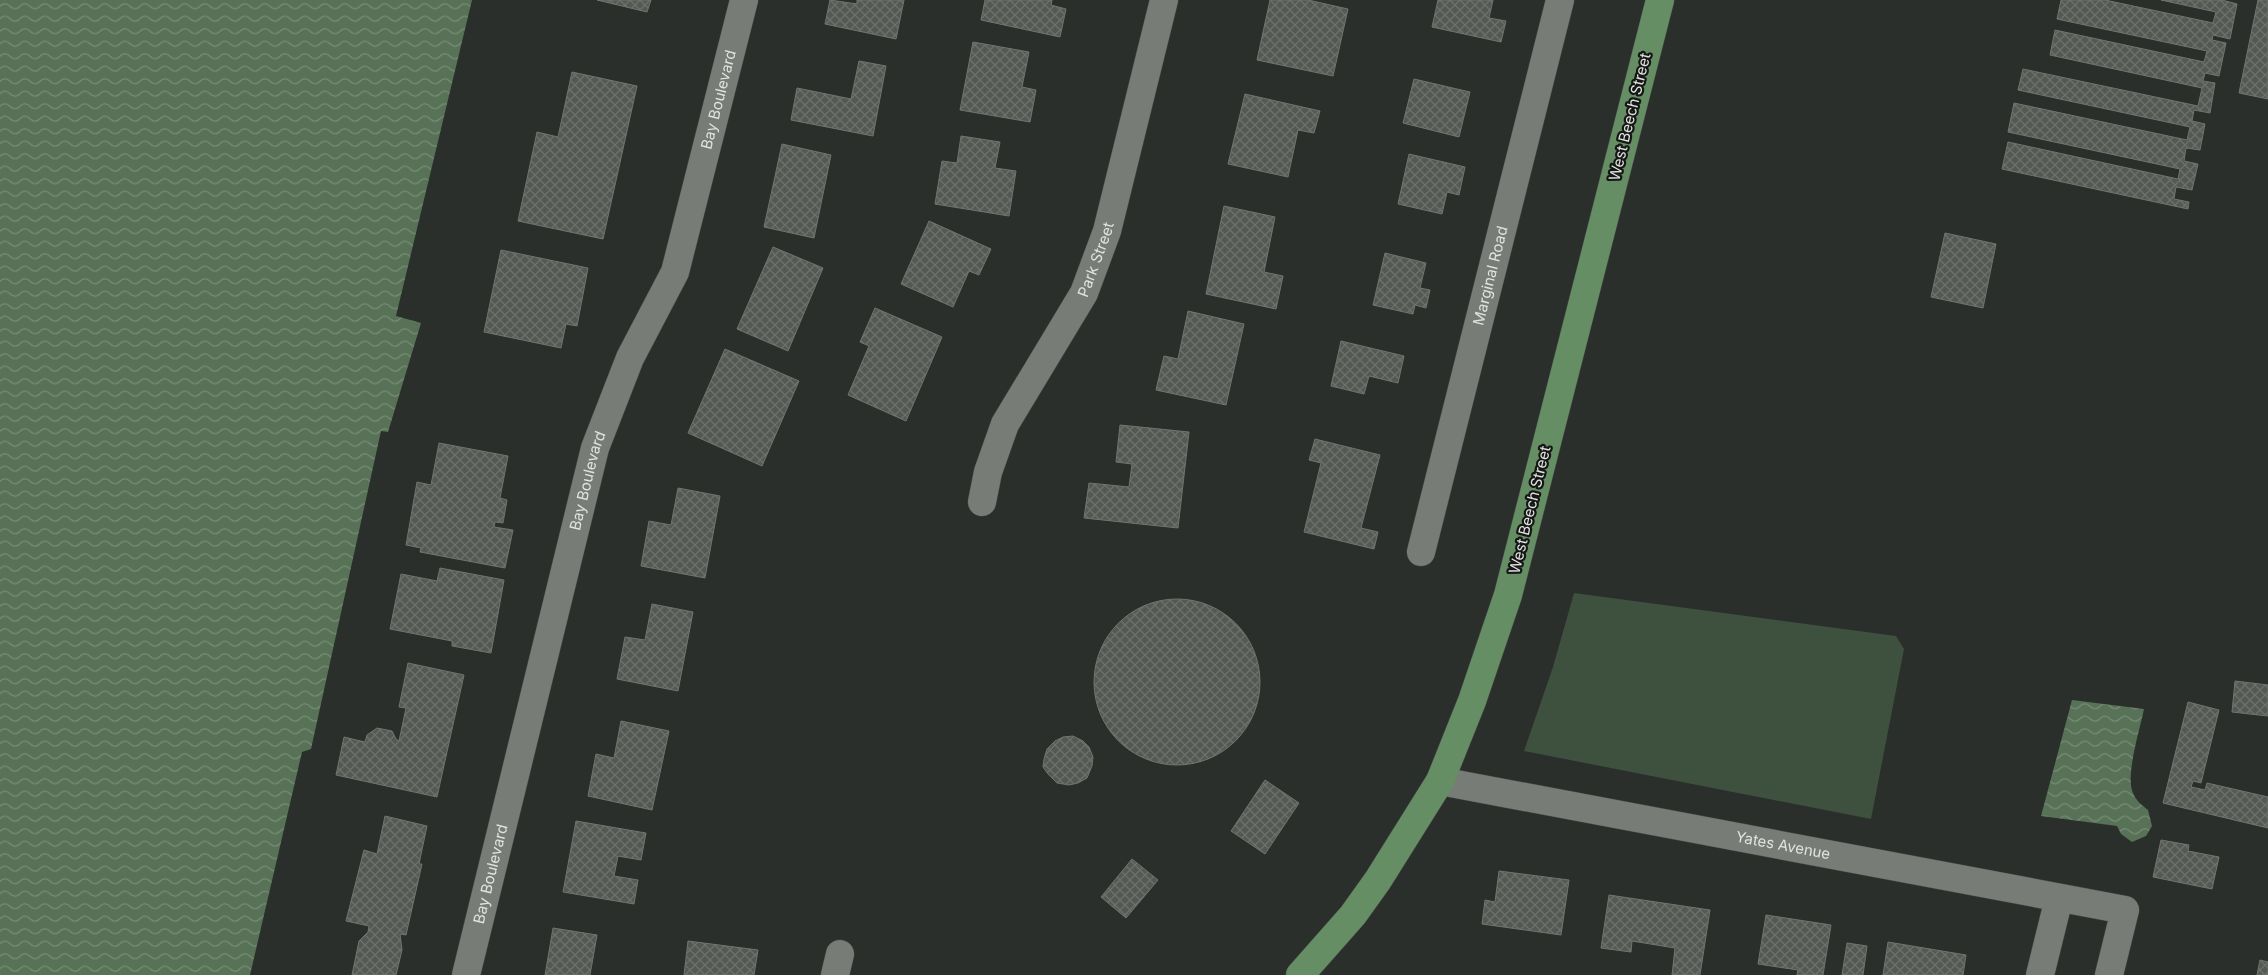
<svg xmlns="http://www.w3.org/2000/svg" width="2268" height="975" font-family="Inter,sans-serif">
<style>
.garden{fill:#3e503e}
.water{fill:url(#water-waves)}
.building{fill:url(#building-cross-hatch);stroke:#70756f}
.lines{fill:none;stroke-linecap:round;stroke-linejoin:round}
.minor-casing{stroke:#484c48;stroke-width:29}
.trunk-casing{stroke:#484c48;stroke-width:29}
.minor{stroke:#777c77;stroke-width:28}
.trunk{stroke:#668e64;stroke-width:28}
.labels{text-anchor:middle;stroke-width:4.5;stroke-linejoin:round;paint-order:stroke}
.street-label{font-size:15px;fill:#e0e3e0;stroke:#151715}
</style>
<defs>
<pattern id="water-waves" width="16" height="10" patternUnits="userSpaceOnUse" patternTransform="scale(1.25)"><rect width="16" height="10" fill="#577256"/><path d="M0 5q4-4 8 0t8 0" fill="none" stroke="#778d76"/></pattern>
<pattern id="building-cross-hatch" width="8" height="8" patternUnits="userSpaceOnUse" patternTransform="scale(1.25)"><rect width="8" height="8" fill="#545954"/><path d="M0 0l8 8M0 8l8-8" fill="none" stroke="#6c716c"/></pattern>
</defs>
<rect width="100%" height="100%" fill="#2b2f2b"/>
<polygon class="garden" points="1574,593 1896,636 1904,649 1871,819 1524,751 1553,667"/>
<g class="water">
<polygon points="0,0 472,0 396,316 421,323 388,432 381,431 311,749 302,752 250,975 0,975"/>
<path d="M2072,700l72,9c-4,20 -19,67 -11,84 3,8 9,12 15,17l4,16 -6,10 -14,6 -11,-8 -4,-8 -76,-10z"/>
</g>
<g class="building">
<polygon points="597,0 651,0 647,12"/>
<polygon points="830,0 857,4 857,0 904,0 896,39 825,24"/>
<polygon points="985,0 1052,0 1051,5 1066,9 1060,37 981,20"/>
<polygon points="1270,0 1308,0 1348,9 1333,76 1257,60"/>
<polygon points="1438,0 1493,0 1489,18 1506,21 1501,42 1432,27"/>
<polygon points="2061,0 2105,0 2213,23 2216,12 2161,0 2222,0 2237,4 2230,39 2213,35 2212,40 2226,43 2219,76 2205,73 2203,81 2215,83 2210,113 2194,110 2192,121 2205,124 2200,150 2186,148 2184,161 2198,164 2192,190 2176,187 2174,199 2189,202 2188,209 2002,169 2008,142 2178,179 2180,169 2008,132 2014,103 2187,140 2190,127 2018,90 2023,69 2198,106 2202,88 2050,55 2055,30 2204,62 2207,51 2057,19"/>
<polygon points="2258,0 2268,0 2268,99 2239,93"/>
<polygon points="973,42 1029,52 1022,87 1036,90 1030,122 960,110"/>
<polygon points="859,61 886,66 873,136 791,120 797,88 851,99"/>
<polygon points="572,72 637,86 603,239 518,221 537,132 558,137"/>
<polygon points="1414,79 1470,92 1459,137 1403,123"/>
<polygon points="1245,94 1320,111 1314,133 1298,130 1288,177 1228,164"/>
<polygon points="961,136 1000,142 995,168 1016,171 1009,216 935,204 942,161 957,163"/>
<polygon points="782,144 831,155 814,238 764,227"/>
<polygon points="1409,154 1465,167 1459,195 1447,192 1442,214 1398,204"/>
<polygon points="1224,206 1275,217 1264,272 1283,276 1276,309 1206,294"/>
<polygon points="929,221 991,249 979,275 969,271 953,307 901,284"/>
<polygon points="1945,233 1996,244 1983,308 1931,297"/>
<polygon points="773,247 823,268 788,351 737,329"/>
<polygon points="501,250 588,268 577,326 566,324 561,348 484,332"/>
<polygon points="1385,253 1426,263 1420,288 1430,290 1426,308 1415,305 1413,314 1373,305"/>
<polygon points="875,308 942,337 906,421 848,395 869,346 860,342"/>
<polygon points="1188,311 1244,324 1226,405 1156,390 1164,356 1178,359"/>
<polygon points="1341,341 1404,356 1398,383 1369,376 1364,394 1331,386"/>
<polygon points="725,349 799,381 762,466 688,433"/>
<polygon points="1120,425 1189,432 1178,528 1084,518 1089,483 1129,487 1132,464 1116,462"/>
<polygon points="1315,439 1380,455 1361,528 1378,532 1374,549 1304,532 1321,463 1309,460"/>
<polygon points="439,443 508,456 500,498 507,500 503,523 495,522 494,527 513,530 505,568 420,552 421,548 406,545 417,482 431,485"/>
<polygon points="678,488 720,496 705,578 641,566 649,521 671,525"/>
<polygon points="440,568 504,580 491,653 452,646 452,641 390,629 401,574 437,581"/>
<circle cx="1177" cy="682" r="83"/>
<polygon points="652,604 693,612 678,691 617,679 625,637 645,640"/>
<polygon points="408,663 464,675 437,797 336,775 344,737 365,742 367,735 377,728 392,731 396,739 399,741 406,708 399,707"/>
<polygon points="2235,681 2268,685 2268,716 2232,712"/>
<polygon points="2188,702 2219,710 2201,783 2193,781 2191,787 2205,790 2207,783 2268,797 2268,828 2163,803"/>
<polygon points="621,721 669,731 652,810 588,796 596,754 614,758"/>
<polygon points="1073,736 1083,741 1089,747 1093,757 1092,766 1087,778 1078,783 1069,785 1057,783 1048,774 1043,767 1044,759 1047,749 1055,741 1063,737"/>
<polygon points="1265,780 1299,803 1265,854 1231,831"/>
<polygon points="385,816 427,826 419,864 422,864 406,935 400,934 402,950 396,975 352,975 359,941 368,932 369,926 346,921 364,850 377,854"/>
<polygon points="576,821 646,833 641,860 618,856 614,876 638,880 634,904 563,892"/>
<polygon points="2161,840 2189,845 2188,851 2219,857 2212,889 2153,877"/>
<polygon points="1132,859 1158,880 1126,918 1101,897"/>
<polygon points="1499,871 1569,880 1561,935 1482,924 1485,900 1495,902"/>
<polygon points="1609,895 1710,910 1700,975 1672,975 1675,948 1632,941 1631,952 1601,948"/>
<polygon points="1766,915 1831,925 1823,975 1797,975 1798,970 1758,964"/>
<polygon points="553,928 597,935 590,975 545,975"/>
<polygon points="688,941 758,950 754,975 684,975"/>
<polygon points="1888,942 1966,955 1963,975 1883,975"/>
<polygon points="1847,943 1867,946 1863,975 1842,975"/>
<polygon points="2260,960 2268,962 2268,975 2257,975"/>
</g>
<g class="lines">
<g class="minor-casing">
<g id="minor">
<path id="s1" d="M982,502l6,-30 17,-48 79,-131 23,-62 57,-231"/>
<path id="s2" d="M1421,552l139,-552"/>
<path id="s3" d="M1440,781l685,129 -16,65"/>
<path id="s4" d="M466,975l129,-527 35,-90 45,-86 69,-272"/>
<polyline points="835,975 840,954"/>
<polyline points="2040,975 2059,898"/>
</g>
</g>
<g class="trunk-casing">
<polyline id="trunk" points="1300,975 1353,915 1378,880 1440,781 1472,701 1508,595 1660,0"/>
</g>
<use href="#minor" class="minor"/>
<use href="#trunk" class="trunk"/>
</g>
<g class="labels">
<g class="street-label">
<text dy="5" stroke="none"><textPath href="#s4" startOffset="914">Bay Boulevard</textPath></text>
<text transform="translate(1630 117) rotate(-76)" y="5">West Beech Street</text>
<text dy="5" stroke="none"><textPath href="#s1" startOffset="270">Park Street</textPath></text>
<text dy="5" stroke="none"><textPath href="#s2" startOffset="285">Marginal Road</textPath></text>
<text dy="5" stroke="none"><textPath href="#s4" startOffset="509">Bay Boulevard</textPath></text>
<text transform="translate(1530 510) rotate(-76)" y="5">West Beech Street</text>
<text dy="5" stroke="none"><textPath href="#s3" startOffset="349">Yates Avenue</textPath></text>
<text dy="5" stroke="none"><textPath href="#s4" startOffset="104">Bay Boulevard</textPath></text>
</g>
</g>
</svg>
